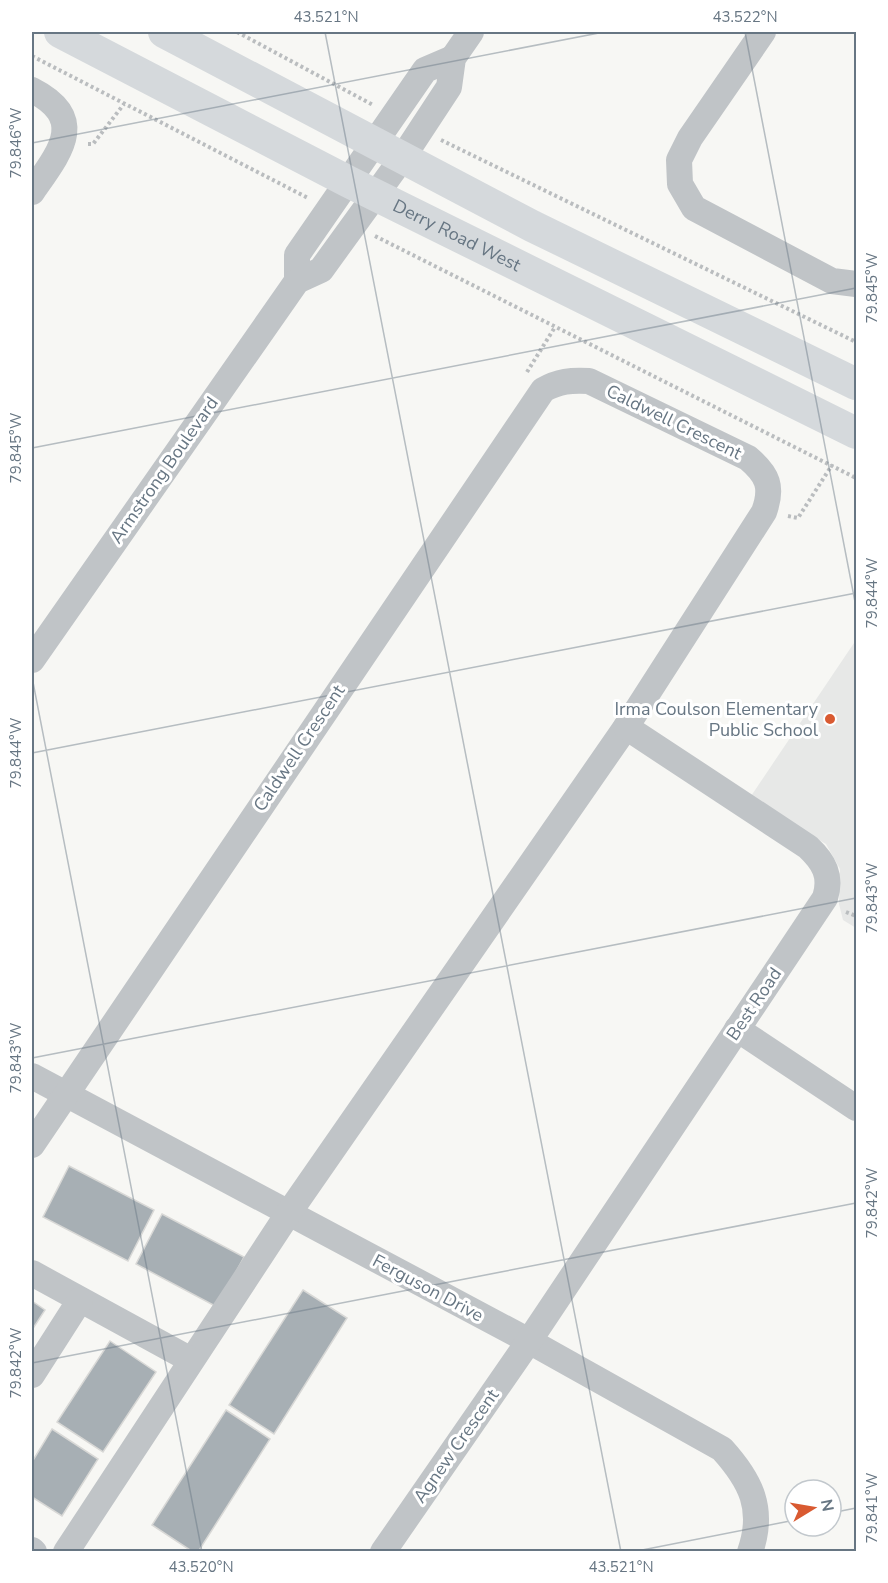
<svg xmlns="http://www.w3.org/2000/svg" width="888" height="1583" font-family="'Nunito Sans',sans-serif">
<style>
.built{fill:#e7e8e7}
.building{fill:#a7afb4;stroke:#d8d8d6;stroke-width:1.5}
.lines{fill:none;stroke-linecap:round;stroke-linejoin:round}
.path{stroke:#babdbf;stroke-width:4;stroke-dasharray:3 3;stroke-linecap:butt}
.minor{stroke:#c0c4c7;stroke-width:26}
.major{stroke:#d5d9dc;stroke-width:32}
.ticks{fill:none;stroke:#677683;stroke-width:1.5;stroke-opacity:0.45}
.poi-dot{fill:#d95a31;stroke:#fff;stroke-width:2}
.labels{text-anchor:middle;stroke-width:6;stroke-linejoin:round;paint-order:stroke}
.street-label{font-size:18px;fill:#677683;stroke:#fff}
.poi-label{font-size:18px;fill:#677683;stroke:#fff;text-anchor:end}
.neatline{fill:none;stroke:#677683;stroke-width:2}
.ticks-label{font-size:15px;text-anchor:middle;fill:#677683}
</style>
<rect width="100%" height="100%" fill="#f7f7f4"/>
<polygon class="built" points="856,640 856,928 843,920 839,904 840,869 826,844 749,799"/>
<g class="building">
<polygon points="69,1166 154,1210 128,1261 43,1217"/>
<polygon points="162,1214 244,1257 217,1307 136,1264"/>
<polygon points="303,1290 347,1318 274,1434 229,1405"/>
<polygon points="32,1301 45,1310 32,1330"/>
<polygon points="110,1341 156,1372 103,1452 57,1422"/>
<polygon points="226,1410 270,1439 198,1552 193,1552 152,1525"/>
<polygon points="52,1429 98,1459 62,1516 32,1497 32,1462"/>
</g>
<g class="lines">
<g class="path">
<polyline points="237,32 373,105"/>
<polyline points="32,56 308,198"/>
<polyline points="441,140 856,342"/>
<polyline points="88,144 93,144 124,104"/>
<polyline points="375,236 856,478"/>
<polyline points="527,372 555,327"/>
<polyline points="788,516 798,518 832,465"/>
<polyline points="846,912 856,916"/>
</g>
<g class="minor">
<polyline points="763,32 690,138 679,160 680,184 694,208 832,281 856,284"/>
<path d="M32,90c57,29 27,63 0,102"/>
<polyline points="297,281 297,255 425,70 453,58"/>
<polyline points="32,660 297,281 321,270 403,157 449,87 453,58 471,32"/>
<polyline points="737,1029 856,1108"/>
<path d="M32,1076l497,265 193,108c29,32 43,60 28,103"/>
<path d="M32,1145l511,-755c16,-9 28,-10 46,-9l159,77c20,17 25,29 16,54l-138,215 -338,487 -222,338"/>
<polyline points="32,1273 191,1360"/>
<polyline points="32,1375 80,1300"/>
<polyline points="32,1550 34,1552"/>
<path d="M383,1552l146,-211 296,-443c7,-22 -1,-36 -17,-51l-182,-120"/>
</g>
<g class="major">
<path id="s1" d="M60,32l289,150 507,251"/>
<polyline points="164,32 532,226 856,384"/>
</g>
</g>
<path class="ticks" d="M325,32l296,1520M745,32l111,575M32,143l572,-111M32,448l824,-160M32,677l170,875M32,753l824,-160M32,1058l824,-160M32,1363l824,-160M831,1513l25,-5M632,1552l163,-32"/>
<circle class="poi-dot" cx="830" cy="719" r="6"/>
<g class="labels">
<g class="street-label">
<text dy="6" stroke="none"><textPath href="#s1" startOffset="446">Derry Road West</textPath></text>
<text transform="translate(674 422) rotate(26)" y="6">Caldwell Crescent</text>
<text transform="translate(164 470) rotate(-55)" y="6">Armstrong Boulevard</text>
<text transform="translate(299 748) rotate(-56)" y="6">Caldwell Crescent</text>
<text transform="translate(754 1004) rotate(-56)" y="6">Best Road</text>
<text transform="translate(428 1288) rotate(28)" y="6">Ferguson Drive</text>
<text transform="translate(456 1446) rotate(-55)" y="6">Agnew Crescent</text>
</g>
<g class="poi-label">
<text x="818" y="715">Irma Coulson Elementary<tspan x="818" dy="21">Public School</tspan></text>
</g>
</g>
<rect width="888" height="1583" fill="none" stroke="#ffffff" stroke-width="66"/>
<g transform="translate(813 1508) rotate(79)"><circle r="28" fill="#ffffff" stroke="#c2c8cd" stroke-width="1.5"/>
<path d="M0-4.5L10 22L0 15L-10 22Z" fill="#d95a31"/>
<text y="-9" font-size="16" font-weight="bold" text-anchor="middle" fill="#677683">N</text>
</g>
<rect x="33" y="33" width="822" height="1517" class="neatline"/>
<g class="ticks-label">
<text x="326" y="22">43.521°N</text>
<text x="745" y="22">43.522°N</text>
<text transform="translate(16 143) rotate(-90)" y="5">79.846°W</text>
<text transform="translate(872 288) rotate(-90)" y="5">79.845°W</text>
<text transform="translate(16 448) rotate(-90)" y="5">79.845°W</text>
<text transform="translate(872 593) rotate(-90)" y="5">79.844°W</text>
<text transform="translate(16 753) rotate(-90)" y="5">79.844°W</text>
<text transform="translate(872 898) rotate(-90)" y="5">79.843°W</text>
<text transform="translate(16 1058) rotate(-90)" y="5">79.843°W</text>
<text transform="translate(872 1203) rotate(-90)" y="5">79.842°W</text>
<text transform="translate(16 1363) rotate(-90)" y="5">79.842°W</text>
<text transform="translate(872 1508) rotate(-90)" y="5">79.841°W</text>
<text x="201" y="1572">43.520°N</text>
<text x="621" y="1572">43.521°N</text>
</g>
</svg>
